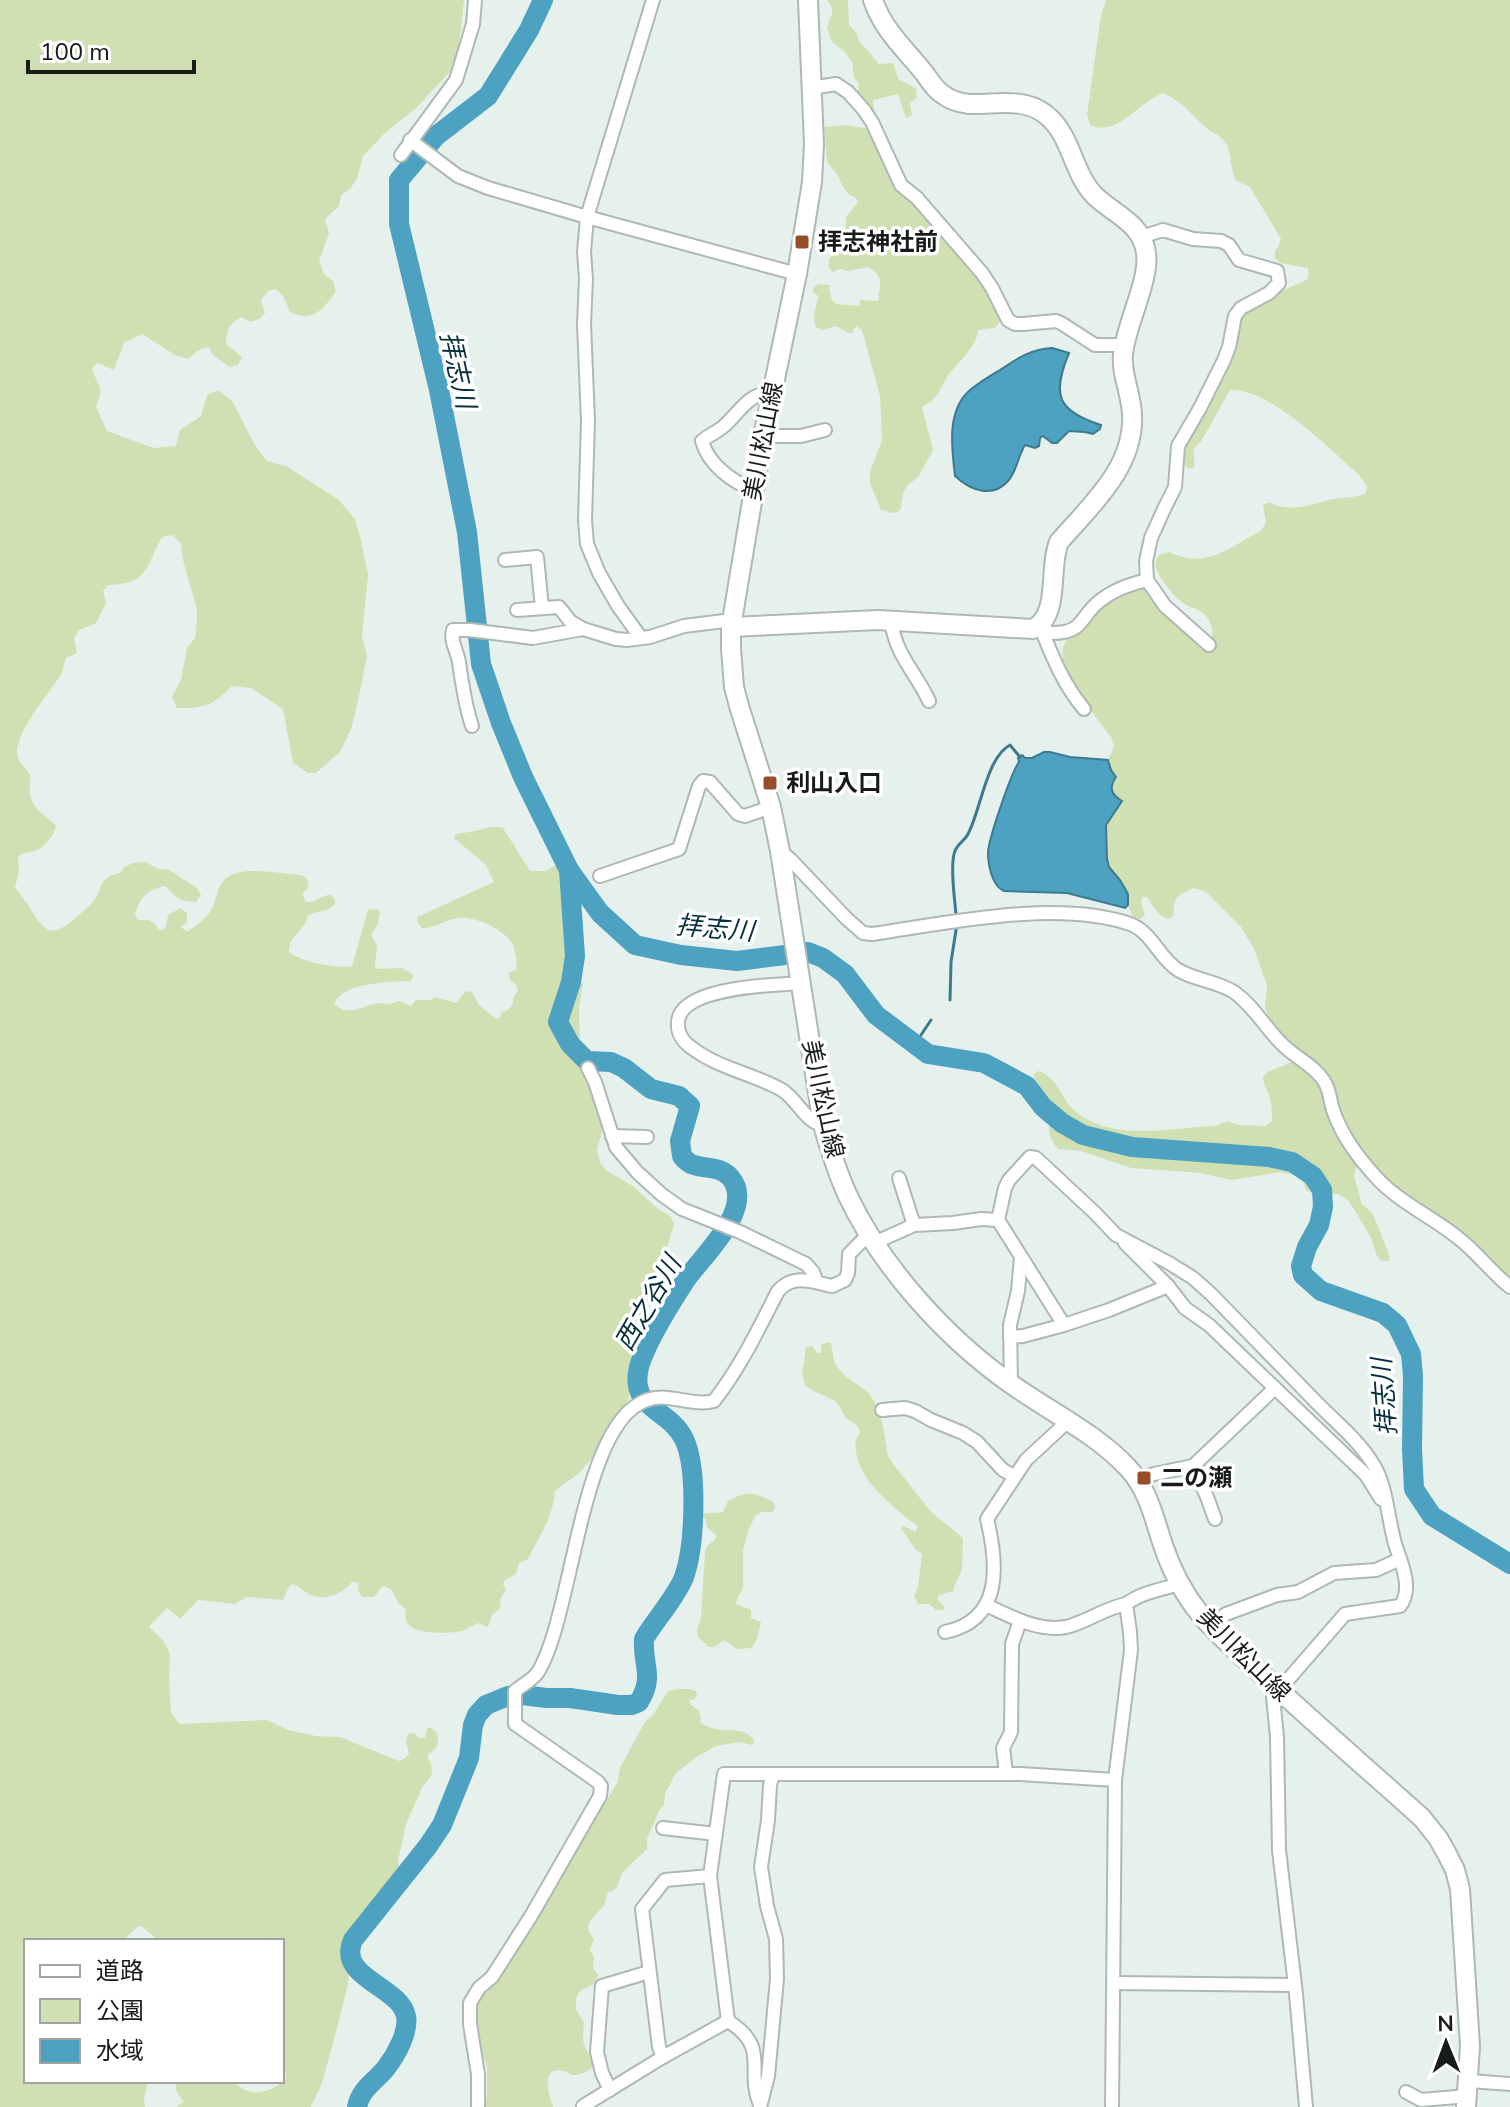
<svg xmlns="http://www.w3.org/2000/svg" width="1510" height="2107" font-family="'Nunito Sans','Noto Sans JP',sans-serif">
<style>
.green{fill:#d1e0b3}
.water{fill:#4da2c1;stroke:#3d7a8f;stroke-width:2}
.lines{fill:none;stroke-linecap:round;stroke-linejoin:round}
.stream{stroke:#3d7a8f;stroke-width:3}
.river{stroke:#4da2c1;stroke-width:20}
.street-casing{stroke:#aeb8b5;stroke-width:16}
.secondary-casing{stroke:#aeb8b5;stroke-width:22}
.street{stroke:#fff;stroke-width:12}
.secondary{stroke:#fff;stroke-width:18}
.poi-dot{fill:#954e29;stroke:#fff;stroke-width:3}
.labels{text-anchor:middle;stroke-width:7;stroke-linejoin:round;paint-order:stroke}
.poi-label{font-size:24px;font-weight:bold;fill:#171b1a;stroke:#fff;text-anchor:start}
.street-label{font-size:24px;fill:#171b1a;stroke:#fff}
.water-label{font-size:26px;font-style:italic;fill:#062f3d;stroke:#fff}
</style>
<rect width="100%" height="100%" fill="#e6f1ee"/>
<g class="green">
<path d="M0,0h464l-6,55 -9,18 -34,36 -31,25 -21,22 -6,22 -6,10 -10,7 -2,11 -14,13 4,14 -10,28 5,13 9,7 3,10c-13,19 -23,32 -46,21l-7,-16 -7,-7 -8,2 -7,9 4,13 -4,5 -10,4 -10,-5c-12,7 -14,13 -15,27l16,13 -4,8 -8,2 -16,-11 -6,-9 -11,4 -9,8 -13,-4 -33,-21 -18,9 -10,27 -17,-7 -5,6 9,22 -5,16 11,24 47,17 22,-2 4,-16 21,-14 6,-21 11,-5 14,11 23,44 12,16 19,5 53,34 16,19 5,18 8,37 -6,62 5,20 -9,45 -7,28 -11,23 -24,21h-8l-15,-10 -10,-54 -32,-21 -19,-2c-20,20 -27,22 -55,22l-5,-11 9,-17 6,-32 8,-10 2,-17v-11l-14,-50 -2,-16 -9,-9 -10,2c-17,30 -13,47 -54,48l-5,6 3,12 -10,20 -17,7 -5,8 3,15 -11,5c-2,6 -3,12 -6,18 -11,17 -50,63 -42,82 2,6 8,9 11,15 3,7 -1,17 2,25 3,12 17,19 25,28 -2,9 -9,18 -17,23 -8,5 -13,1 -21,8l1,15 -4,15c6,9 13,17 18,26 13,21 20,23 40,7 6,-6 14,-11 19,-17 12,-14 5,-26 28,-30l4,-6 9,-4 12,-1 14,7 10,1 28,18 4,7 -5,7c-20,-1 -18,-4 -31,-16 -18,4 -24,10 -30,28l3,6h10l7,4 3,5 5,1 3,-3 2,-12 12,-7 7,5v9l-6,5 6,5c7,-5 18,-12 23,-20 8,-12 6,-30 21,-37 14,-8 46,-2 62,-1 11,1 16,3 15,14l-6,6 4,8c9,1 15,-7 25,-7l4,5v5c-9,7 -18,6 -27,10 -3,16 -19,20 -19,37 13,10 47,17 63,14l16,-56 9,-1 3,3 -2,12 -7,11 6,11 -2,20 2,3 25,-1 10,6 1,3 -2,4c-22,1 -68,1 -77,23l9,6h12l21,-7 14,1 10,-3 11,5 5,-6h14l6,-3 20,6 10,-12 6,1 7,13 16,13h5l1,-5 8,-4 4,-5v-6l5,-7 -2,-6 -6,-5 -1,-7 7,-3c1,-10 0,-23 -7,-31 -11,-12 -35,-23 -51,-21 -13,2 -25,11 -36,10l-4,-5 -1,-6 77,-35 -8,-17 -32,-27 2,-4c4,-1 9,-1 13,-2 13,-1 21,-8 34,-4l27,43h16l8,-5h6l4,5 7,85c-1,15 4,18 12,28l-4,23 1,36 2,20 15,37 6,29 -6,20 3,14 7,8 26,15 25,23 11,6 5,8 -6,22 -6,10v15l-7,13 -22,70 -4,32v14l-21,32 -13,24 -17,19 -23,17c-2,27 -16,46 -28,69l-8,3 -3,11 -12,7 -1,4 3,4 -5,9 -1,10 -8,7 -4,12 -10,-4c-6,3 -11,7 -17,8 -11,3 -49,4 -54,-9 -2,-4 -1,-8 -2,-13l-6,-5 -8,-15 -7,-3 -4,3 -6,8h-12l-4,-7 1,-7 -7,-1c-10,12 -27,20 -43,12 -6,-3 -11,-8 -17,-10l-4,4 -5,12 -37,-3 -11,7 -37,-4 -18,19 -13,-11 -18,19 14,13 7,14 -1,23 2,35 8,12 88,-4 21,10 28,6 24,1 59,24 7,-3 3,-5 -3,-12 2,-7 6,-1 5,5h6l2,-9 3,-2 7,6c2,10 1,16 -9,21v5l3,4 1,12 -9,11 -17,38 -8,37 3,24 -16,22 -28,33 -4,12 -6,36 -11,44 -14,51 -11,24h-135l8,-6c-6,-5 -11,-12 -7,-20h57c14,18 38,12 52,-2v-5l-4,-3v-130h-122l-19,-15 -4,1 -14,14h-97v140h122l-4,17 1,9h-145z"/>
<path d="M827,0h21l1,25 7,7 3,9 20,23 13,-1 2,2 4,14 18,9 1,10 -7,4 2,14 -6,2 -8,-24 -25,6 1,12 -4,1c-7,-9 -15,-16 -11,-28l-5,-8 -2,-15 -7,-10 -13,-10 -5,-14c3,-13 10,-15 0,-28z"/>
<path d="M1106,0h404v1279l-11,-6c-44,-35 -95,-69 -132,-113l-11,8 -2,8 8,28 11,10 17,43 -1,4h-8l-4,-5 -7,-20 -21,-35 -11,-7 -25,-1 -7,-3 -3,-9 -6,-5 -16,-4 -49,8 -32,-7 -69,-5 -50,-17 -23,-2c-14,-18 -7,-24 -9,-44 -2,-12 -11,-20 -16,-30l5,-4c23,8 21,27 37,40 39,32 96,16 141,15l11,-5 11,4 28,1 6,-5c0,-8 0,-18 -3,-26 -3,-7 -5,-10 -6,-18l4,-5 25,-10 4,-13 -28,-32 -3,-10 2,-22 -13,-36 -13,-22 -35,-35 -12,-4c-17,8 -21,8 -20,28l-6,3c-12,-4 -14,-13 -21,-22h-4l-2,5 4,13 -4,4 -8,-2 -5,-12v-11l-8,-14 -11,-13 -2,-8 -1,-34 16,-24 -8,-5 -3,-6 -3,-30 6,-14 -3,-9c-15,-22 -57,-65 -47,-92 4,-11 21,-25 30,-32 14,-12 31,-26 50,-25l15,21 22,18 21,23h6c7,-12 6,-31 -8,-39 -5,-3 -12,-4 -17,-8 -8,-5 -26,-27 -27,-36 -1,-5 0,-7 3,-12l10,-3c38,18 60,-5 92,-21l5,-9 -3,-17 6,-3c21,12 43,2 64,-3 12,-2 23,-1 33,-6l1,-7 -9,-12c-30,-26 -88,-86 -128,-84l-28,50 -9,10 2,15 -3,4 -5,-1 -5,-8 2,-11 7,-16 23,-36 7,-18 10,-16 10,-44 6,-8 28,-17 31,-14 3,-6 -1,-6 -28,-5 -5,-4v-8l4,-6 2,-6 -31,-52 -15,-7c-5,-12 -3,-28 -10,-38 -4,-6 -10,-8 -16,-12 -19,-15 -22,-26 -46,-37 -24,9 -47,45 -73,32l-3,-10 14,-100z"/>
<path d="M844,125l21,3 5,2 44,70 64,74 24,45 -7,9 -17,2c0,16 -22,34 -31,47 -5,7 -8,17 -14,23 0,1 -10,6 -11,7l11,43 -14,26 -12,10 -4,8 -2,14 -3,4 -6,1 -11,-3 -11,-27v-11l12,-32 -2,-44 -18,-66 -6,-4 -4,7h-4l-12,-7 -13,4 -7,-3c-5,-13 1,-19 2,-31l-5,-4 1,-5 5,-3 10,1 2,13 5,6 23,2 1,-6 18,1c2,-17 7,-25 -10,-34l-20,4 -8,-2 -8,3 -3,-5v-8l9,-10 7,-4 1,-28 12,-15 -2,-4 -7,-3 -6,-8 -6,-13 -10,-12 -3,-35z"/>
<path d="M828,1342l3,1 3,18 3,6 8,9 23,16 7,11 8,23 5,30 6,9 37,47 32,26 -1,31 -8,18v4l-15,4 -2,4 8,8 -1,3h-8l-7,-6h-11l-4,-8 4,-9 4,-33 -7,-5 -14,-21 3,-2 11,6 3,-5c-5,-5 -9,-7 -15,-12 -19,-17 -44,-37 -47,-64 -1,-8 -1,-12 4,-18 -2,-10 -5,-9 -13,-14 -5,-5 -6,-13 -11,-17 -9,-7 -21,-8 -31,-17l-3,-10 4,-28 6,-1 5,7h4v-8z"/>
<path d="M659,1407c43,13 38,68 41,103l2,4 21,-2 5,-11c23,-12 24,-8 46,1l1,7 -3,3h-11l-6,4 -7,16 -5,18v38l-6,11 -1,5 15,6v8l10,4 -3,14 -6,12 -15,1 -13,-9 -10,7h-6l-10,-10 -1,-8 4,-11 4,-66 2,-6 9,-7v-4l-9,-8 -2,-9 -15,-4c-8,-13 -3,-23 -3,-37 -1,-13 -4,-31 -11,-43 -5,-8 -15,-15 -21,-23z"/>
<path d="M679,1689h11l6,2 1,5 -3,4h-5l1,4c7,5 13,8 10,18 20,15 36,1 53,16l1,5 -2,2 -12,-3 -24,4 -18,10 -22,17 -11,20 -1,12 -5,6 -12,28v10l-25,24 -5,14 -4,4 -5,1c-1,2 -3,11 -4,13 -9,13 -24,17 -10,34l-4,11 4,7 -1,11 5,7 -5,10c-15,6 -18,8 -17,25l8,12c0,9 -3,18 2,27 3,6 7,10 10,17 -6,3 -13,8 -20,9 -9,0 -4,-2 -13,-4 -23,-6 -14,25 -10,36h-69l3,-11v-29l-12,-40 2,-26 7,-11 11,-8 41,-62 82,-139 2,-13 25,-46 8,-7 15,-24z"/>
</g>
<g class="water">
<path d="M1052,348l17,5c-18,43 -11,58 32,72l-1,4 -7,5 -8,-2 -16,-1 -12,12h-5l-9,-7 -3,2 -1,8 -4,2 -10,-3c-7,11 -8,26 -17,36 -16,18 -38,9 -53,-5 -3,-27 -9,-64 14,-85 9,-8 21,-15 31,-21 18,-12 31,-21 52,-22z"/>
<path d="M1044,752h6l20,5 38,3 3,10 5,7c-8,11 -4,18 6,24l-16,24 1,34 2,8 11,13 8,14v11l-3,3 -58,-15 -63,-2c-12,-5 -16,-26 -16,-39 1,-14 23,-79 31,-90l-1,-4 4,-3 3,3h7z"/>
</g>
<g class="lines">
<g class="stream">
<path d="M956,916c-1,-18 -6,-45 -2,-62 2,-10 10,-12 14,-20 13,-24 18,-76 42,-89l10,12"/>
<polyline points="950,1000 951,962 957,924"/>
<polyline points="915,1044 931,1020"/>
</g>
<g class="river">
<polyline points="543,0 529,30 488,96 436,136 399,180 399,224 439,390 467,532 481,664 501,723 523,777 569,870 600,913 635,945 681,955 737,961 808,952 823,958 845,974 876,1015 928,1054 984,1063 1027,1086 1043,1107 1062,1123 1083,1135 1132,1147 1269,1157 1292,1162 1313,1176 1322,1190 1323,1207 1319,1225 1307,1247 1301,1266 1303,1275 1321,1291 1383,1313 1397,1325 1411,1354 1413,1376 1412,1449 1414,1489 1432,1516 1510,1564"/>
<path d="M357,2107c4,-19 18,-25 29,-39 10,-13 23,-36 20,-52 -6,-30 -70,-38 -53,-76l75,-94 14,-21 27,-67 4,-33 4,-10 9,-10 22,-9 15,-1 23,3h24l48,7h14l7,-3c16,-27 3,-36 5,-63 11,-19 33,-43 40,-62 11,-31 14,-109 0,-138 -16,-32 -55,-29 -45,-72 7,-25 31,-63 46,-86 16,-24 72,-73 45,-104 -11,-12 -25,-7 -39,-13 -2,-1 -8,-6 -9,-8l-2,-15 10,-35 -11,-10 -28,-7 -27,-21 -13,-6 -24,-1 -17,-17 -12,-22 13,-40 4,-26 -6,-86"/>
</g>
<g class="street-casing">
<g id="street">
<polyline points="811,88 836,84 848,92 864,110 872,122 901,185 917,198 982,273 992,288 1008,320 1015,324 1023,324 1056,321 1061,323 1095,345 1125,345"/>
<polyline points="410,140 458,176 488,188 587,217 797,274"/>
<polyline points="401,155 456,80 473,24 475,0"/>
<polyline points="763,436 801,436 825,430"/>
<path d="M754,490c-22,-8 -46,-26 -52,-49 7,-6 15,-9 22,-15 16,-14 25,-34 48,-33"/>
<polyline points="505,560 537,557 542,608"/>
<polyline points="1147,580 1165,606 1209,645"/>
<polyline points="517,610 559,607 570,621 583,629"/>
<path d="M891,621c5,35 24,50 38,80"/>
<path d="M1040,626l10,7c35,1 29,-17 51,-33 14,-11 29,-16 46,-20l-1,-19 5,-23 13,-29 11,-22 3,-41 22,-38 24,-48 5,-13 6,-31 6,-8 28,-15 10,-10 -2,-12 -38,-11 -10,-15 -8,-4 -28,-2 -30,-9 -22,7"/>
<path d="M1040,626c12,30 23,58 44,83"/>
<polyline points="641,638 618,606 599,573 587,544 585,520 588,421 584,324 586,279 584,252 587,217 653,0"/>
<path d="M472,726c-7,-21 -10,-42 -13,-64 -2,-12 -9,-20 -6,-32h17l63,8 50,-9 33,10 11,1 23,-3 34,-11 48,-6"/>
<path d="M780,851l10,8 57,60 16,14 9,1c76,-11 185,-35 258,-10 22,8 29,34 48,46 17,10 38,11 56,22 20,14 32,37 49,53 13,13 32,21 41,36 6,9 6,20 9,29 9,26 24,46 42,66 23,26 56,40 82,61 20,15 34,35 53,50"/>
<polyline points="600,876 679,849 699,786 703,781 710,782 738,814 745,816 771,807"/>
<path d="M801,983c-25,2 -121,3 -123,39 -1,11 5,20 14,26 26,20 62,26 90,42 15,9 24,33 41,35"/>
<polyline points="588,1068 595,1082 616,1147 637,1172 661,1194 682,1209 740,1232 806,1264 813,1272 816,1280"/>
<polyline points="612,1136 647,1137"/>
<polyline points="899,1178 914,1225"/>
<polyline points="998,1220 1064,1325 1109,1310 1168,1286 1185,1308 1209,1325 1366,1475 1381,1499"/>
<path d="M874,1243l40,-18 39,-2 28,-4 17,1 7,-32 4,-8 21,-23 6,1 59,55 21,22 53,28 24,15 18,16c36,37 72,74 108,111 18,18 41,37 54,59 14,21 15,58 23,83 6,17 17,43 4,59l-55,8 -72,83 4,40 2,113 17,144 10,113"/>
<polyline points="1125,1243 1168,1286"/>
<polyline points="1010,1337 1023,1336 1064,1325"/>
<polyline points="1011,1384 1010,1325 1018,1291 1021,1257"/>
<polyline points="882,1410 905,1408 915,1411 931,1420 963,1433 977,1442 1003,1470 1014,1476"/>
<polyline points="1193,1466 1207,1497 1215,1519"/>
<polyline points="1138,1480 1154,1474 1193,1466 1275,1388"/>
<path d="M986,1605c24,11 52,27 80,22 21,-5 39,-19 60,-23"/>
<polyline points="1211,1625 1226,1614 1277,1595 1298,1592 1334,1573 1376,1570 1400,1559"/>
<path d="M945,1632c58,-12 53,-67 42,-113l39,-59 41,-38"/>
<polyline points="1006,1774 1003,1748 1011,1732 1012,1644 1020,1621"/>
<polyline points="663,1828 716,1834"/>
<polyline points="1114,1983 1294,1985"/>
<polyline points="728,2021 710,1876 724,1774 1020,1774 1115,1780"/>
<path d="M728,2021c43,27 17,48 32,84"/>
<polyline points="663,2057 659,2047 642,1909 665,1880 710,1876"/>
<polyline points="1469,2081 1510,2084"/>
<polyline points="610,2090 602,2073 597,2052 602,1986 649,1972"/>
<polyline points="1406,2092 1421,2100 1468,2096"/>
<polyline points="583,2106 663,2057 728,2021"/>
<path d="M478,2107v-33l-8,-50v-21l9,-15 13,-11 39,-61 69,-120 1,-10 -3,-4 -83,-58v-33c8,-7 17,-10 23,-19 36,-58 42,-250 109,-272 22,-8 45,7 67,1 26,-33 45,-73 64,-110 16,-18 34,-9 54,-5l13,-6 3,-7 1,-19 19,-19"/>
<polyline points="760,2107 768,2076 777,1979 776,1939 767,1906 761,1867 768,1820 770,1785 773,1774"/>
<path d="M1112,2107l3,-327 16,-130 -1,-18 -4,-28c17,-12 36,-15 55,-20"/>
</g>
</g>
<g class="secondary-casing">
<g id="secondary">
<path d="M808,0l6,144 -2,38 -15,92 -34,162 -32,191v22l3,38 5,19 32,101 9,44 43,274c7,24 14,47 24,69 34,73 99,144 164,190 38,27 86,50 117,84 20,21 26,50 35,77 8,24 21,49 37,69 19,23 43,43 65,63 51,48 105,94 157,141l16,20 9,16 8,16 5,19 10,157 -4,61"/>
<path d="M731,627l147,-7 155,9c28,-14 15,-61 26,-87 32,-37 76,-75 73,-128 -1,-21 -11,-40 -9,-60 3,-30 27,-74 23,-101 -4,-30 -31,-38 -51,-57 -23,-23 -23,-62 -50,-82 -22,-17 -50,-9 -76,-10 -10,-1 -21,-5 -28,-11 -7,-5 -11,-12 -16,-19 -19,-24 -42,-44 -52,-74"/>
</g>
</g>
<use href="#street" class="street"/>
<use href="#secondary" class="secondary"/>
</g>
<g class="poi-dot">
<rect x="794" y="234" width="16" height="16" rx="4"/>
<rect x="762" y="775" width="16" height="16" rx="4"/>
<rect x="1136" y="1470" width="16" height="16" rx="4"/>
</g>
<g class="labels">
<g class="poi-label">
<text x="818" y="250">拝志神社前</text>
<text x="786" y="791">利山入口</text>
<text x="1160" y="1486">二の瀬</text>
</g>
<g class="street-label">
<text transform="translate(763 441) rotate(-79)" y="8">美川松山線</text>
<text transform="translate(823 1099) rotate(78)" y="8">美川松山線</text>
<text transform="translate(1244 1655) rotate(45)" y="8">美川松山線</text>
</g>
<g class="water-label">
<text transform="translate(458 370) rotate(77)" y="9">拝志川</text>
<text transform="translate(715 928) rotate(5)" y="9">拝志川</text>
<text transform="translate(648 1303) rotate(-60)" y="9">西之谷川</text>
<text transform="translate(1384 1397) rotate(-94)" y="9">拝志川</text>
</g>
</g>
<rect x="24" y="1939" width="260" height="144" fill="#ffffff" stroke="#a2a4a3" stroke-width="2"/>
<rect x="40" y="1965" width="40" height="12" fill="#ffffff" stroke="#a2a4a3" stroke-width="2"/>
<text x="96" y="1979" font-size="24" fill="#171b1a">道路</text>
<rect x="40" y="1999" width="40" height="24" fill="#d1e0b3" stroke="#a2a4a3" stroke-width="2"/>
<text x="96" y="2019" font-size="24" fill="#171b1a">公園</text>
<rect x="40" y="2039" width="40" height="24" fill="#4da2c1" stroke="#a2a4a3" stroke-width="2"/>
<text x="96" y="2059" font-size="24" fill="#171b1a">水域</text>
<g transform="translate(1446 2043) rotate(359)" stroke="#ffffff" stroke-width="6" paint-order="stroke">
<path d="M0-6L14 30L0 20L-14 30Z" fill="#171b1a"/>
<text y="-12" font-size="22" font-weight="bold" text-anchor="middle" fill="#171b1a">N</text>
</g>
<path d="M28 60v12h166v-12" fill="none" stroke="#171b1a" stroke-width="4"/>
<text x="40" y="60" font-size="24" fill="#171b1a" stroke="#ffffff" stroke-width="6" paint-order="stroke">100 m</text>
</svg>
